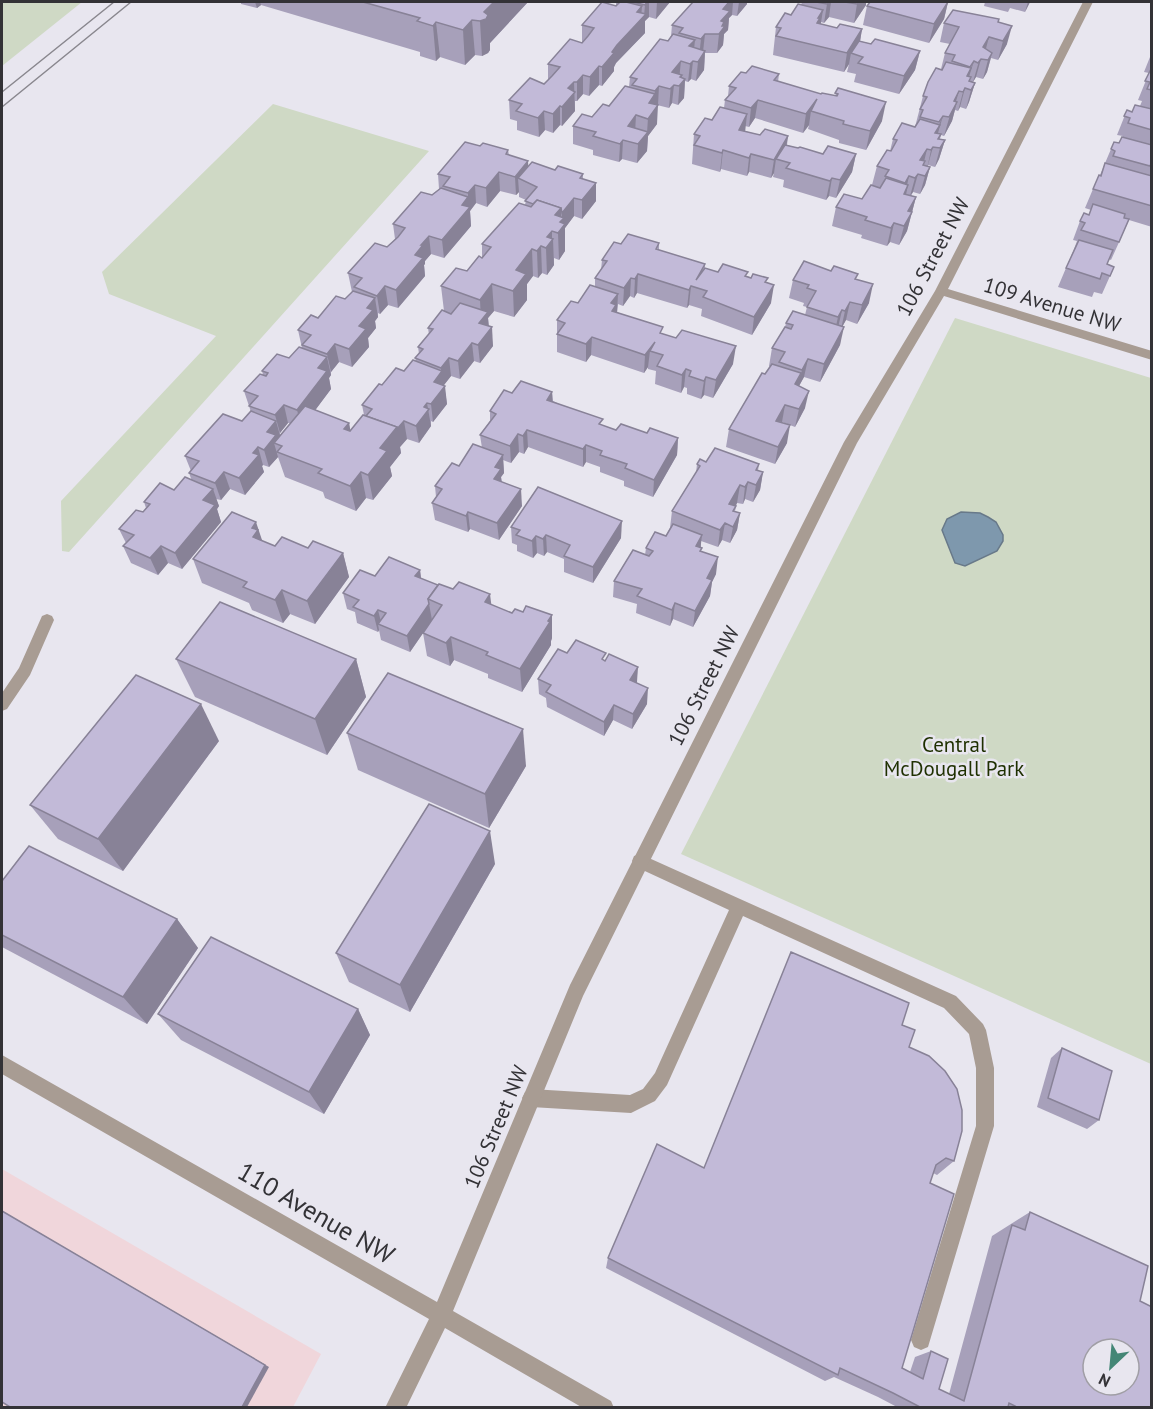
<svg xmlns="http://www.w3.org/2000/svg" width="1153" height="1409" font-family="'PT Sans',sans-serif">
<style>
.commercial{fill:#f0d6db}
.green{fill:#cfd9c5}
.water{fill:#7e98ad;stroke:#687989;stroke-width:1.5}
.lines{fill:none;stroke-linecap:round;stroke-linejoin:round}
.lane{fill:#a89c93;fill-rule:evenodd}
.street{fill:#a89c93;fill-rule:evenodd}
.tram{stroke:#89878e;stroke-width:1.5}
.wall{fill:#a7a0ba;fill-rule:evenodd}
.shaded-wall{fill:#888297}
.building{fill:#c2bad8;stroke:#888297;stroke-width:1.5;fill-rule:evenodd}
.labels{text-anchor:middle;stroke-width:5;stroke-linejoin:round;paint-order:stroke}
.street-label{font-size:21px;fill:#333236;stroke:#e8e6ef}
.park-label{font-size:21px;fill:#1f3001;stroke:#e8e6ef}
.near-street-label{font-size:26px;fill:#333236;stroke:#e8e6ef}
</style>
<rect width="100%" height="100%" fill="#e8e6ef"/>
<polygon class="commercial" points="2,1169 321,1354 293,1407 2,1407"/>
<g class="green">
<polygon points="2,2 82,2 2,66"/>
<polygon points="273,104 429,151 69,552 62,551 61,501 216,336 109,294 102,272"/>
<polygon points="955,318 1151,378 1151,1064 681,854"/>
</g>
<polygon class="water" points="961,512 980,513 988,517 996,522 1003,535 1003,541 997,551 965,566 955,563 942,530 947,519"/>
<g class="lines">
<polygon class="lane" points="640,854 956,996 983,1024 986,1030 994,1068 994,1126 928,1347 921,1350 914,1347 911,1340 976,1126 976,1068 969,1034 944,1008 743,916 667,1085 655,1101 631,1113 531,1107 525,1104 522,1098 525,1092 531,1089 630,1095 643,1089 655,1073 729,910 634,866 632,861 634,856"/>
<g class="street">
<polygon points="1083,2 1093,2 948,289 1152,351 1152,360 944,296 857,443 583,996 453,1311 611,1401 614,1408 583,1408 445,1328 406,1408 385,1408 429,1319 2,1074 2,1055 437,1302 570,985 844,442 935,291"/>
<polygon points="47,614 52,616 54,620 30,675 7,709 2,711 2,693 19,668 42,616"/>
</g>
<g class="tram">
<polyline points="2,92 114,2"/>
<polyline points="2,107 131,2"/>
</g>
</g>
<g class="wall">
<polygon points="241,2 528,2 490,43 490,50 488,53 482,56 475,55 465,65 440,57 436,61 420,56 420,52 261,5 257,8 241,4"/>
<polygon points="616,2 670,2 656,19 649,17 645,21 645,33 616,63 614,67 614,71 602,86 599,85 589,96 583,94 577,101 575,101 575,111 562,126 560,125 553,133 545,130 539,137 517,130 517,121 510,119 509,100 544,84 548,80 548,64 582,43 582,25 616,6"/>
<polygon points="693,2 747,2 747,4 737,16 732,15 729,18 728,30 724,34 723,45 717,53 705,53 704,70 696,81 691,79 688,82 685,81 684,98 678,105 672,103 669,108 657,105 657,124 648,136 647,151 637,163 622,159 619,162 593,155 593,150 573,144 573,126 592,117 609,106 629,87 630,77 668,41 671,36 672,25"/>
<polygon points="802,2 866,2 866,5 854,23 829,17 824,23 821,22 820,24 837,28 862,29 860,41 871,44 920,51 915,70 899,94 854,82 856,74 847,72 849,64 844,72 773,55 776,27 801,5"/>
<polygon points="948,2 944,19 929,43 863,25 867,6"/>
<polygon points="981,2 1030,2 1025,12 1010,8 1008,12 984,6 985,2"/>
<polygon points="999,19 998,22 1007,44 998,60 991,58 987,72 983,79 976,77 973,82 970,81 970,82 975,83 969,102 966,109 960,107 958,111 955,110 952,121 944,136 941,135 940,139 945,140 939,159 935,167 928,165 928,166 930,167 925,185 920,194 913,192 911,196 916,197 907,231 899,245 890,242 887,246 861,238 862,235 832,226 836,207 862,199 880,188 872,185 877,166 890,151 893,139 915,127 923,96 941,69 945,53 950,44 940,42 944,23"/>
<polygon points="1152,52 1152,227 1129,220 1111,260 1109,259 1107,264 1114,267 1102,294 1094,292 1092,297 1058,287 1074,249 1077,241 1073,240 1080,221 1089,215 1091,210 1085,208 1093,189 1100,175 1114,142 1119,143 1123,136 1117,135 1127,110 1132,112 1140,106 1142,101 1138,100 1149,73 1144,72"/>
<polygon points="746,73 779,74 778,82 821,94 835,96 838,88 882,121 866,150 839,143 839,140 808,129 809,125 803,133 755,118 749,127 745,126 745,131 760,135 788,136 787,145 798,148 823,154 856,154 852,172 836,198 829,196 826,200 783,187 784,180 773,177 774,173 771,178 749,172 747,176 721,169 720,172 692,164 694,134 712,120 724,108 725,100 728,96 729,86"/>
<path d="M480,146l28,4 1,5 19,11 55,8v5l13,4v18l-14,18 -8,-3 -9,12v23l-6,9 -5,-2v7l-7,10 -5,-2 -4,5 -5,-2 -6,8v16l-13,17 -20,-6 -6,7 1,8 4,20 -13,17 -6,-2 -14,18 -9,-3 -7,9 3,19 -14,18 -2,-1v5l-12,17 -12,-4 -7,8 1,6 -11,14 2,9 -19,24 -7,-2 -10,13 -31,-13 -2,-6 -38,-15 -7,-20 -9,10 -6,-2 -1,1 2,6 -19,23 -15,-6 -9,11 -5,-1 3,7 -2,3 4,13 -39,47 -14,-6 -10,12 -27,-12 -8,-17 3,-3 -7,-14 24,-17 3,-4 -2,-6 30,-12 18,-9 -3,-8 2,-2 -6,-15 57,-35 9,-9 -7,-21 19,-16 -1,-4 27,-13 13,-10 -4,-18 47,-31 7,-7 -4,-19 39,-26 8,-8 -2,-15 46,-35 -1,-15zM500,191l16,4 3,-3v5l7,3 -1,5 -43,39v14l-15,13 -26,15 3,25 -16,17 1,7 -11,12 1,7 -4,4 1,3 -12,10 -22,14 -20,20 2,10 -14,16 -1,-8 -34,-13 16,-21 -2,-11 2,-3v-3l8,-10 13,5 17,-20 -1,-9 8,-10 -1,-7 3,-4v-4l2,1 8,-9 10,3 27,-32 -1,-11 1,-1v-3l6,-7 13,4 27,-32 -1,-15 6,-8 11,4zM288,423h2l-10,12v-2z"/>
<polygon points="659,243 659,250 705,264 705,268 718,272 747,276 767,283 771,303 752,335 701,316 702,309 689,305 687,308 637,293 634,298 630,296 623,306 618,304 617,312 663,334 733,364 713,398 704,395 701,399 687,394 687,388 684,387 681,393 655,384 656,371 648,369 648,367 644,373 591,355 586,362 557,352 557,320 578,303 595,287 595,278 601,270 602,260 621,244"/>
<polygon points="856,279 869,303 857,324 846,320 842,327 840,345 820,382 804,377 799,386 805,408 795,427 782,422 787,443 775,464 726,447 729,429 770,366 769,366 772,348 785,327 786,323 805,315 807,307 803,306 804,303 789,298 793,280"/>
<polygon points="552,392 553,401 602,425 616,430 647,433 678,438 677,455 653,497 624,486 624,481 600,472 600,467 586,462 583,467 528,447 524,454 519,452 511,463 503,460 504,473 501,477 502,482 522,506 499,540 470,529 468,532 435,520 432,503 436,497 435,486 482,448 480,435 490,421 490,411 512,393"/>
<polygon points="706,462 759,464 758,471 763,472 760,490 753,502 745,499 743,504 737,503 736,506 735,512 740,513 737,530 730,543 722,540 718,547 701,541 701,551 716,574 712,582 710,596 693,627 673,619 670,626 636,613 637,604 613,597 614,581 645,555 646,548 666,536 670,528 672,511 696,473 697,464"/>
<polygon points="511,527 621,538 593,583 564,572 564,559 547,552 544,556 537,553 533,558 517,551 517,545 512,543"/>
<polygon points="262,541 275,546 308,548 343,553 349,577 315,624 290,614 283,623 252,610 249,603 202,583 193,559"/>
<polygon points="420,570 421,579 512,613 523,612 552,615 552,638 551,641 551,645 522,692 488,678 488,674 454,660 450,666 427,656 423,633 432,620 410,652 381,640 379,630 378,632 357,623 355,612 347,609 343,593 375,576"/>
<polygon points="567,653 606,660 637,682 636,683 647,704 632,729 613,720 604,736 547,707 546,698 539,694 538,679"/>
<polygon points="176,659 356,659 366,697 327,755 195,697"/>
<polygon points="347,733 526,766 489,828 358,770"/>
<polygon points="219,741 123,871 58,839 30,805"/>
<polygon points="495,864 410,1012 349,982 336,953"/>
<polygon points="2,881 177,919 198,948 147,1024 2,947"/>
<polygon points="358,1009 370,1035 324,1114 181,1040 158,1014"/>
<polygon points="902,1025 909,1047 954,1161 937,1175 933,1173 930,1183 902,1368 910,1372 915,1357 931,1351 939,1389 949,1394 992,1236 1030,1212 1140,1301 1152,1407 897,1407 878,1397 834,1377 825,1381 606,1268 608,1258 704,1168"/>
<polygon points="1062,1048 1099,1120 1087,1129 1037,1107 1051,1058"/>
</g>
<g class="shaded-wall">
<polygon points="255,2 260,2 261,5 257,8"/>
<polygon points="494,2 528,2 490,43 490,50 488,53 482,56 480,21 484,12"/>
<polygon points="647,2 649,2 649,17 645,21 645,33 616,63 614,67 614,71 602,86 602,67 637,12 642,6 641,19 644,16 645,5"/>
<polygon points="657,2 670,2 656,19"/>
<polygon points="729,2 733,2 732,15 729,18 728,30 724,34 723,45 717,53 719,34 723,9"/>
<polygon points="739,2 747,2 747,4 737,16"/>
<polygon points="829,2 831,2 829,17 824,23 827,4"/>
<polygon points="859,2 866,2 866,5 854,23 857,4"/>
<polygon points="948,2 944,19 929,43 934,24"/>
<polygon points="1028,2 1030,2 1025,12"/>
<polygon points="823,10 820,29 814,42 818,18"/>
<polygon points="472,20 475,55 465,65 463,30"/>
<polygon points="436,22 440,57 436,61 433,26"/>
<polygon points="1012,26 1007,44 998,60 1003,41"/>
<polygon points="862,29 859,48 851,53 849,64 844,72 847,53"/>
<polygon points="705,34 703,52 699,57 701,39"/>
<polygon points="989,37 984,56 981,59 976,77 973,82 983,47"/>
<polygon points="695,40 693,59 689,46"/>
<polygon points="705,51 704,70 696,81 698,62"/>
<polygon points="920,51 915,70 899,94 904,76"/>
<polygon points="992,53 987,72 983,79 988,60"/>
<polygon points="681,61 679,80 674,85 672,103 669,108 672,72"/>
<polygon points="693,61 691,79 688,82 690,64"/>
<polygon points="974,61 968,80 967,76"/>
<polygon points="599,66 599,85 589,96 590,77"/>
<polygon points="583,75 583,94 577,101 577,82"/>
<polygon points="682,75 681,84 685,79 684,98 678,105 680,77"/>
<polygon points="574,82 575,111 562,126 562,107 568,88"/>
<polygon points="975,83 969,102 966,109 971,90"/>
<polygon points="659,86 657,124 648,136 647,151 637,163 638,144 647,133 649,103 654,96 655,91"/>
<polygon points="965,88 960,107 958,111 963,92"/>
<polygon points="959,91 954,108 957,102 952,121 944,136 954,101"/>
<polygon points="817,99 811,111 809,125 803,133 806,114"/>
<polygon points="758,100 755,118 749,127 751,108"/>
<polygon points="886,102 882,121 866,150 870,131"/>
<polygon points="560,106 560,125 553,133 553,114"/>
<polygon points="544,111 545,130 539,137 538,118"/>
<polygon points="747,114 745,133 739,130"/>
<polygon points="636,115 635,134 628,126"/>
<polygon points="943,116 935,143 930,151 935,133"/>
<polygon points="788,136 785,154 776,159 774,173 771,178 774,160"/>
<polygon points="623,140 622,159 619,162 620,144"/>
<polygon points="945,140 939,159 935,167 940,148"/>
<polygon points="933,147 928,165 927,169 931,150"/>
<polygon points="927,149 921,175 918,174 913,192 910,196 920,160"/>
<polygon points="723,150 721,169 720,172 722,153"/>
<polygon points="751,154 749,172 747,176 749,158"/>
<polygon points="856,154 852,172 836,198 840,180"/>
<polygon points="528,161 529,179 518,178 519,192 516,195 515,177"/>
<polygon points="930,167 925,185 920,194 925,176"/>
<polygon points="499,172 500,191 487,207 486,188"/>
<polygon points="909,176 906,190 908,185 904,204 901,201 905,183"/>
<polygon points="832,178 829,196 826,200 830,181"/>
<polygon points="596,183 596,201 582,219 582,200"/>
<polygon points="475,185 476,203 470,211 471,226 444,258 442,240 462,205 468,197 468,193"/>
<polygon points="916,197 907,231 899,245 908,211"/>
<polygon points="574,198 574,216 565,228 565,251 559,260 558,233 555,215 561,208 561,221 562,213"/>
<polygon points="894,223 890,242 887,246 891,228"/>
<polygon points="552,231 552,240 553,239 554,265 547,275 546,248 547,237"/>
<polygon points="429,236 431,254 425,261 425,264 424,265 425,276 398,308 396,290 421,245"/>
<polygon points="541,246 542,273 538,278 537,251"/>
<polygon points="532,249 533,276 527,284 527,300 514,317 513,291 516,270"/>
<polygon points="638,274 637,293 634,298 635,279"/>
<polygon points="631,278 630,296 623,306 624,288"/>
<polygon points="492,284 494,311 488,318 489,331 479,323 481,320 480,300"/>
<polygon points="873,284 869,303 857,324 862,305"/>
<polygon points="774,285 771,303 752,335 754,317"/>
<polygon points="385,286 388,305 380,314 377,296"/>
<polygon points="691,286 689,305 687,308 689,290"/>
<polygon points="618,294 617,313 616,323 611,303"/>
<polygon points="375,298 378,317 375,321 376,328 368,338 369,347 352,367 349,349 367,308"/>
<polygon points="850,302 846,320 841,329 845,311"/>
<polygon points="842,310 838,328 834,335 838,317"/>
<polygon points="492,327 493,346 480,363 478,345"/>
<polygon points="844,327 840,345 820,382 824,364"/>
<polygon points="592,337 591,355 586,362 586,344"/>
<polygon points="655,342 650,351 648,367 644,373 645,355"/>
<polygon points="472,343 474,361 460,379 458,361"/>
<polygon points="335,344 339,362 331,372 327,354"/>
<polygon points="736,346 733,364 713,398 716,380"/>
<polygon points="327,357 331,375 329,378 331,389 302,428 297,410 318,368"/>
<polygon points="449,358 451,376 444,385 444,387 445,386 447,404 433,422 431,404 434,382 441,372 441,368"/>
<polygon points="808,359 804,377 799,386 795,384 801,374 802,370"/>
<polygon points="686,369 684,387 681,393 682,375"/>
<polygon points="706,377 704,395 701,399 704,381"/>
<polygon points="809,391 805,408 795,427 799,409"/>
<polygon points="552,392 553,410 547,400"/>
<polygon points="427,403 431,426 419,443 416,426 424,407"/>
<polygon points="284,405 288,423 280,433 275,415"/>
<polygon points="785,405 782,422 776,421"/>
<polygon points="276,421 281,439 274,443 278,457 269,467 264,450 267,432"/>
<polygon points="404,421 407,439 400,447 401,453 390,467 392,476 373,500 368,475 380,448 397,427"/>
<polygon points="349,423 354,449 344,429"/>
<polygon points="790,425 787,443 775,464 778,447"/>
<polygon points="527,430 528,447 524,454 523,436"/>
<polygon points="518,434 519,452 511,463 510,446"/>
<polygon points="678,438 677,455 653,497 654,480"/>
<polygon points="586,445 586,462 583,467 583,449"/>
<polygon points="258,447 263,465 262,466 264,472 245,495 239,478 253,453"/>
<polygon points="503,455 504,473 501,477 502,487 494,479 495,467"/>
<polygon points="224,472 230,489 221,500 215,483"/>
<polygon points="361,472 366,498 356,511 350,486"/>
<polygon points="763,472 760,490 753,502 756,485"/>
<polygon points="748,482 745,499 743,504 745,487"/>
<polygon points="740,485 737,503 727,521 729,504"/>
<polygon points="213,489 219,506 217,509 221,522 182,569 175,553 203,500"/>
<polygon points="521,489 522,506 499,540 497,523"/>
<polygon points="468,512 470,529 468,532 466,516"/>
<polygon points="740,513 737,530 730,543 733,527"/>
<polygon points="622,521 621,538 593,583 593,567"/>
<polygon points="256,522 264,546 253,537 252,528"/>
<polygon points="725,523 722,540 718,547 720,530"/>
<polygon points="546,535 547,552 544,556 543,539"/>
<polygon points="702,535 700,552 696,546"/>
<polygon points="536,536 537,553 533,558 532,541"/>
<polygon points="161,546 168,563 158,575 150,558"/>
<polygon points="343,553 349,577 315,624 307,601"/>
<polygon points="718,557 716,574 712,582 710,596 693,627 695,611 707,578"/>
<polygon points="420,570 422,586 415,576"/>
<polygon points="282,590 290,614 283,623 275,600"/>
<polygon points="490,594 493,618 485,602"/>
<polygon points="675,603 673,619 670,626 672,610"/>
<polygon points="429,604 432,620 410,652 407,636"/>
<polygon points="378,610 382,626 378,624 379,630 378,632 374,616"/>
<polygon points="552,615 552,638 551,641 551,645 522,692 520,669"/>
<polygon points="451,637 454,660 450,666 446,643"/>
<polygon points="356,659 366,697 327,755 315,719"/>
<polygon points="638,667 637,682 629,696 630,680"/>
<polygon points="648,688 647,704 632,729 633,714"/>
<polygon points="201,704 219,741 123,871 98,839"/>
<polygon points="614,705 613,720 604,736 604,722"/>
<polygon points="523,729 526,766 489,828 485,794"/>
<polygon points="490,831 495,864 410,1012 400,985"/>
<polygon points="177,919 198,948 147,1024 123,997"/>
<polygon points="358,1009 370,1035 324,1114 309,1092"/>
<polygon points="2,1211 269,1367 247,1407 242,1407"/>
</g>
<g class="building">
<polygon points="363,2 494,2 484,12 488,15 486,19 480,21 472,20 463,30 436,22 433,26 417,21 420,18"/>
<polygon points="602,2 616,6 620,2 626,2 642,6 637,12 646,14 617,45 612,52 614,53 602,67 599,66 590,77 583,75 577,82 574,82 568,88 575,92 562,107 560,106 553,114 544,111 538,118 516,111 522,104 509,100 530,78 544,84 552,76 560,67 548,64 570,39 582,43 588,36 594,28 582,25"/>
<polygon points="633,2 647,2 645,5"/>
<polygon points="693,2 729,2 723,9 730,11 721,21 724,22 722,26 725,26 719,34 705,34 701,39 679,33 683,28 672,25"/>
<polygon points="816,2 829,2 827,4"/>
<polygon points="845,2 859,2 857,4"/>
<polygon points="870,2 948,2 934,24 867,6"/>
<polygon points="798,4 823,10 818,18 820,18 817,23 837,28 840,24 862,29 847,53 776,36 781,28 776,27 785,13 791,15"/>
<polygon points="953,10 999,19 998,22 1012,26 1003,41 989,37 983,47 992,53 988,60 981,59 978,63 974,61 970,67 952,61 955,55 945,53 959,27 944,23"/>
<polygon points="673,34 695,40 689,46 705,51 698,62 693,61 690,64 681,61 672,72 682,75 680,77 685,79 679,86 674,85 670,89 659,86 655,91 632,85 637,79 630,77 660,39 668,41"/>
<polygon points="875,39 920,51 904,76 858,63 863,57 851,53 859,41 871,44"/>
<polygon points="946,62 971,68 967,76 971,77 969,81 975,83 971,90 965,88 963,92 959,91 954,101 957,102 949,117 943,116 939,122 920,117 923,110 920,109 927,97 923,96 928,82 936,68 942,70"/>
<polygon points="752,66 779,74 774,80 821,94 822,93 837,96 838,94 835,93 838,88 886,102 870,131 843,124 844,121 811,111 817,99 806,114 758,100 751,108 725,100 736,88 729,86 741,72 746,73"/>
<polygon points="1151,69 1152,69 1152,90 1147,89 1150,82 1145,81"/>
<polygon points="625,86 655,94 649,103 658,105 648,119 636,115 628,126 648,132 638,144 623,140 620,144 593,136 596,132 573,126 582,114 592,117 603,104 609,106"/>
<polygon points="1135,105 1152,109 1152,130 1128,123 1130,118 1124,116 1127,110 1132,112"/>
<polygon points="720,107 747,114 739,130 760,135 765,129 788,136 774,160 751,154 749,158 723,150 722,153 694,145 700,136 694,134 705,118 712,120"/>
<polygon points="920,119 940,125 935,133 941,134 938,139 945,140 940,148 933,147 931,150 927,149 920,160 925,161 923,165 930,167 925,176 918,174 915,178 909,176 905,183 885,176 889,170 877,166 887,150 891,151 897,140 893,139 902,123 915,127"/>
<polygon points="1122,137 1152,145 1152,161 1150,166 1113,156 1115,151 1111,149 1114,142 1119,143"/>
<polygon points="465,142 480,146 483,143 508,150 506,154 528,161 515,177 499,172 486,188 475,185 468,193 443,186 450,177 438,174"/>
<polygon points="785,145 798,148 800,147 823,154 828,146 856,154 840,180 832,178 830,181 786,168 790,163 776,159"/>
<polygon points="532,162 555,170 558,166 583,174 580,178 596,183 582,200 574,198 562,213 561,208 537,200 533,204 525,201 537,187 518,178"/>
<polygon points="1105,163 1152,176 1152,206 1093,189 1099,175 1101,176"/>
<polygon points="886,178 908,185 904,194 916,197 908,211 912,212 904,226 894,223 891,228 865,220 867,217 836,207 844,194 862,199 871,185 880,188"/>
<polygon points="441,188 468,197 462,205 470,207 442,240 429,236 421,245 423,245 415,255 423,258 396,290 385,286 377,296 354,287 362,278 348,273 375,243 387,247 398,237 405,228 393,224 421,192 432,195"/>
<polygon points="537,200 561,208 555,215 564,218 560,222 565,224 558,233 552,231 547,237 553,239 546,248 541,246 537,251 532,249 516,270 526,274 513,291 492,284 480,300 441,286 456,268 467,271 479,256 482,258 491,247 482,244 519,203 531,207"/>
<polygon points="1093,204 1125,214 1124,218 1129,219 1119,242 1081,230 1085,223 1080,221 1084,213 1089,215"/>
<polygon points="628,234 659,243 656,249 705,264 696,280 705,268 718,272 723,264 748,272 745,276 751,278 753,274 768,278 765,282 774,285 754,317 703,297 707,291 691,286 689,290 638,274 635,279 631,278 624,288 595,278 607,261 602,260 614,242 621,244"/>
<polygon points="1079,240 1113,250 1107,264 1114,267 1110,276 1102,273 1100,279 1066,268"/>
<polygon points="804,261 831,271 834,266 858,274 855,279 873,284 862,305 850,302 845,311 842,310 838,317 807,307 816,291 807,288 809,285 793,280"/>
<polygon points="590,285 618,294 611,303 616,305 612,311 663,327 660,333 676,338 682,330 736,346 716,380 706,377 704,381 689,376 691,371 686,369 682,375 657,366 663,355 650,351 655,342 645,355 592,337 586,344 557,334 565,323 557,320 571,301 578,303"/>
<polygon points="353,291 375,298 367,308 373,310 359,326 366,329 349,349 335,344 327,354 302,345 311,335 298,330 311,315 318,318 336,296 345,299"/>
<polygon points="460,303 488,312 479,323 492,327 478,345 472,343 458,361 449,358 441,368 415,358 423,349 418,347 433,329 428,328 442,310 451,314"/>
<polygon points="793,311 844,327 824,364 808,359 802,370 779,362 785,352 772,348 785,327 791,329 793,325 786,323"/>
<polygon points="299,347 327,357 318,368 327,371 297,410 284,405 275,415 249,406 258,396 244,391 260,374 266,376 268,373 262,371 277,354 289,358"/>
<polygon points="413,360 442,371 434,382 445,386 431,404 427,403 424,407 429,409 416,426 404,421 397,429 397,427 366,416 372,409 362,405 379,384 382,385 396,368 404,371"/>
<polygon points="772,364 801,373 795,384 809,391 799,409 785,405 776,421 790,425 778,447 729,429 762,373 765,374"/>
<polygon points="521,381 552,392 547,400 603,419 599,424 616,430 621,424 647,433 650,428 678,438 654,480 625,468 627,464 600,455 602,451 586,445 583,449 527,430 523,436 518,434 510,446 480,435 496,414 490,411 504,390 512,393"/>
<polygon points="305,406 349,423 344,429 350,431 363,415 397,427 380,448 387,451 368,475 361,472 350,486 318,473 322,469 277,452 282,446 274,443"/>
<polygon points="251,411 276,421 267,432 276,435 264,450 258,447 253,453 259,455 239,478 224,472 215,483 189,473 199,461 185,456 223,414 242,421"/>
<polygon points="473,444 503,455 495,467 501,469 494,479 521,489 497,523 468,512 466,516 432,503 442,489 435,486 452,463 459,466"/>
<polygon points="715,448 759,464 756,470 763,472 756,485 748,482 745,487 740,485 729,504 736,506 733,511 740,513 733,527 725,523 720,530 672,511 700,466 697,464 700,459 706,462"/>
<polygon points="185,477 213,489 203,500 215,505 175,553 161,546 150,558 123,546 134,535 119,529 136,510 143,512 150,504 144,502 160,483 174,490"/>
<polygon points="538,487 622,521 593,567 564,556 570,545 546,535 543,539 536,536 532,541 516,535 520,530 511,527"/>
<polygon points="232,512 256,522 252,528 258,530 253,537 275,546 282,537 308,548 313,541 343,553 307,601 282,590 275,600 243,587 247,582 193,559"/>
<polygon points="673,524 702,535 696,546 702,548 700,551 718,557 707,578 712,580 695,611 675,603 672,610 637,596 642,589 614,581 633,550 649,556 653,551 646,548 655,532 666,536"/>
<polygon points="389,557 420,570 415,576 438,585 428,599 429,604 407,636 378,624 386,613 378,610 374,616 353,607 359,600 343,593 360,570 375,576"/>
<polygon points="459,582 490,594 485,602 512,613 515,609 523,612 526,606 552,615 548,621 550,622 520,669 486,655 488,652 451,637 446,643 423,633 442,605 428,599 439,584 453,589"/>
<polygon points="220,602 356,659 315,719 176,659"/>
<polygon points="576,640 606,653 602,659 605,661 609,654 638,667 630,680 648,688 633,714 614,705 604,722 546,692 551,685 538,679 558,649 567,653"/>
<polygon points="388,673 523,729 485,794 347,733"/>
<polygon points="136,675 201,704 98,839 30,805"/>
<polygon points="429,804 490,831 400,985 336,953"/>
<polygon points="29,846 177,919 123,997 2,935 2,881"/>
<polygon points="211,937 358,1009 309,1092 158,1014"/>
<path d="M791,952l118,51 -7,22 13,5 -6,17 20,9 16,15 12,18 5,21v21l-8,30 -8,-3 -10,7 -6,18 24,11 -52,174 21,11 8,-28 17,8 -9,30 25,12 48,-176 13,5 5,-18 118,54 -8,35 12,6v100h-138l1,-1 -6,-3 -1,4h-88l-27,-14 -53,-25 -2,7 -230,-117 49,-114 47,24zM1093,1349h36v36h-36z"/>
<polygon points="1062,1048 1112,1071 1099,1120 1048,1098"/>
<polygon points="2,1211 265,1365 242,1407 10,1407 2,1402"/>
</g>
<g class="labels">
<g class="street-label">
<text transform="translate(933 257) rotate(-62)" y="7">106 Street NW</text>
<text transform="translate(1052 305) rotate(17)" y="7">109 Avenue NW</text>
<text transform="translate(704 686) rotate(-63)" y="7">106 Street NW</text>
<text transform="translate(496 1127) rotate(-67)" y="7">106 Street NW</text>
</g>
<g class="park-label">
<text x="954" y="752">Central<tspan x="954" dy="24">McDougall Park</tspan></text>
</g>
<g class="near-street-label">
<text transform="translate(316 1213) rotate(30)" y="9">110 Avenue NW</text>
</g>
</g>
<rect width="1153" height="1409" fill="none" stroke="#333236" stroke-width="6"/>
<g transform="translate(1111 1367) rotate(206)"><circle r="28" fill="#e8e6ef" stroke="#a09ea5" stroke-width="1.5"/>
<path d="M0-4.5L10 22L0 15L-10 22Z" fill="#448676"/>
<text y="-9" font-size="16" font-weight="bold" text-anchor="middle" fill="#333236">N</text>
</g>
</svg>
